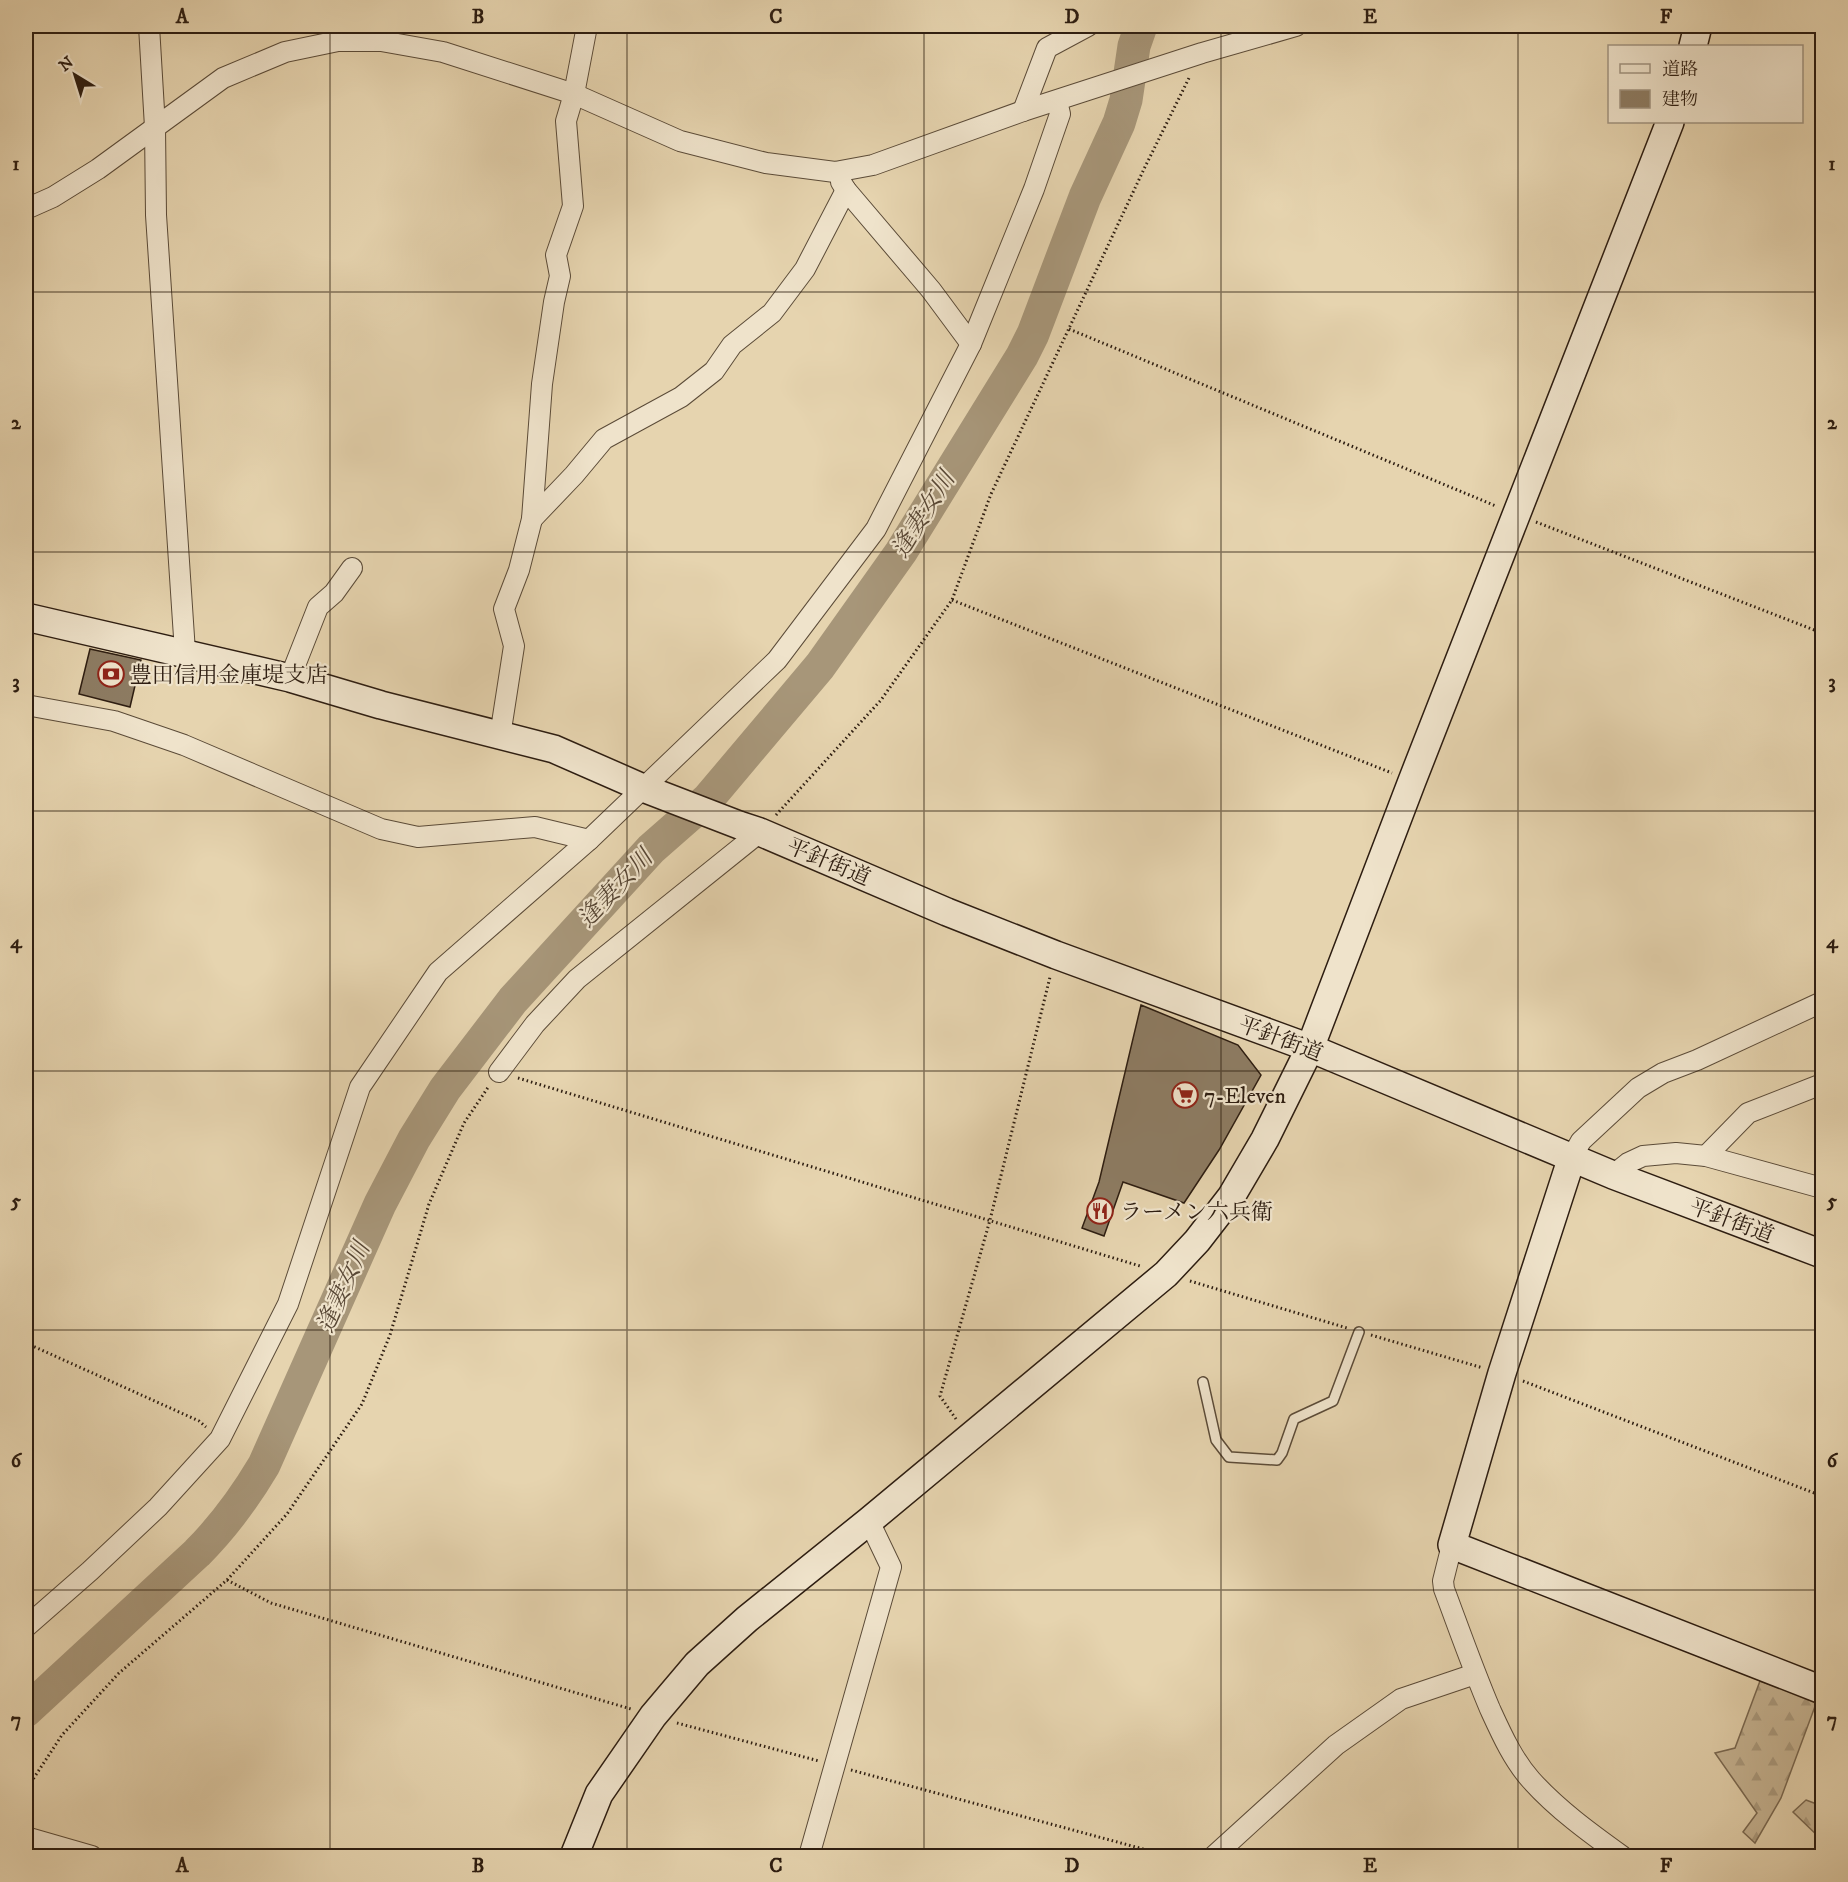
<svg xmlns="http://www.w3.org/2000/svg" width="1848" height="1882" font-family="'IM FELL DW Pica','Noto Serif JP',serif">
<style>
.forest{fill:url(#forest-firs);stroke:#7a6952;stroke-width:1.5}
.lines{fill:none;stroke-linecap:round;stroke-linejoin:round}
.river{stroke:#a79679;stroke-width:33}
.building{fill:#8d7c63;stroke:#2d1d11;stroke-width:1.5}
.lane-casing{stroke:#5b4b38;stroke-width:12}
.street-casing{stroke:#5b4b38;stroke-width:22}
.secondary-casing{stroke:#2d1d11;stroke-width:30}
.path{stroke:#2d1d11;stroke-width:3;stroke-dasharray:1.5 3;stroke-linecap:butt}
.lane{stroke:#efe3cb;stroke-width:9}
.street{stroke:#efe3cb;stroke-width:20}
.secondary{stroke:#efe3cb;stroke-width:27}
.grid{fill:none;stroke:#2d1d11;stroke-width:1.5;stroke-opacity:0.55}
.labels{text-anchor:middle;stroke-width:4.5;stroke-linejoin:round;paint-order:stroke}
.poi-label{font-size:22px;fill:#2d1d11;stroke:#efe3cb;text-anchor:start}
.street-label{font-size:22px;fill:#2d1d11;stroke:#efe3cb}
.water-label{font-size:24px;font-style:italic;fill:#584735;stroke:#efe3cb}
.neatline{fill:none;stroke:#2d1d11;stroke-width:2}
.grid-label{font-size:20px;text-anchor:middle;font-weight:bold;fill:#2d1d11}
</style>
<defs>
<pattern id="forest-firs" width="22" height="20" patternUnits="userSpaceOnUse" patternTransform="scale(1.5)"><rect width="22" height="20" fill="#c7b594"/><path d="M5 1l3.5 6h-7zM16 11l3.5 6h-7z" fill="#ab9b7f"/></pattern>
</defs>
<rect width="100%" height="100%" fill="#e6d4af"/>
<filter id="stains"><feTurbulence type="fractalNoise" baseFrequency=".00333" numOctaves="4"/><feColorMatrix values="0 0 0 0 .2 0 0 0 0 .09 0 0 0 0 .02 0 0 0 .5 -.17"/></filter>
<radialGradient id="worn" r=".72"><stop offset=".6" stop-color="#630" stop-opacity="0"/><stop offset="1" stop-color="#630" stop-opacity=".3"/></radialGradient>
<g class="forest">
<polygon points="1760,1681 1817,1701 1781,1798 1755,1843 1743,1832 1757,1813 1715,1753 1735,1748"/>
<polygon points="1806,1800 1822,1806 1822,1840 1793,1812"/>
</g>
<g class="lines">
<path class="river" d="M26,1711l171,-158c27,-27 48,-56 67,-88l116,-261 34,-65 31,-50 68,-89 138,-151 57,-50 112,-133 81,-114 121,-196 11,-22 52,-137 34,-74 7,-23 8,-54 7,-20"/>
</g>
<g class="building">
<polygon points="90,649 141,660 130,707 79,694"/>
<polygon points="1141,1005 1238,1045 1261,1075 1219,1150 1184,1203 1123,1182 1104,1236 1082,1228 1099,1182"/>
</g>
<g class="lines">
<g class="lane-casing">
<polyline id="lane" points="1203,1382 1216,1440 1229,1457 1277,1460 1282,1453 1294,1419 1333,1401 1359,1332"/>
</g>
<g class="street-casing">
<g id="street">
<polyline points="149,26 155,127 156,215 185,652"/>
<polyline points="1023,111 1047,48 1088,26"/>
<polyline points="841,182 846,190 931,290 971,344"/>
<polyline points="26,209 53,197 98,169 223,78 285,52 338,41 381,41 443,52 574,94 680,141 766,163 835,172 873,165 1023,111 1202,53 1296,26"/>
<polyline points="532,519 574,475 604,439 681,397 714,371 732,345 772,313 805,269 846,190"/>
<polyline points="290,678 318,607 334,593 352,568"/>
<polyline points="26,705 114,721 184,745 381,829 418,837 535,827 589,840"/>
<polyline points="500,736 514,646 504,609 519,570 532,519 542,384 554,302 560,276 556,255 573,206 566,121 574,94 587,26"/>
<polyline points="499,1072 535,1024 577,979 760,832"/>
<polyline points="1706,1156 1748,1113 1822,1084"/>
<polyline points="1572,1157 1581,1141 1638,1088 1663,1073 1697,1060 1822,1002"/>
<polyline points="1613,1175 1628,1163 1643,1156 1676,1153 1706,1156 1822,1188"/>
<path d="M1452,1545l-9,36 1,8c15,40 29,80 46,120 11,24 23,51 41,71 26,29 59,53 91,76"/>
<polyline points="26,1627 90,1571 158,1507 220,1439 288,1304 360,1087 438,972 589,840 777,660 876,529 971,344 1034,189 1060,114 1057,101"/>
<polyline points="26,1837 92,1856"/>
<polyline points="809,1856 891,1567 869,1521"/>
<polyline points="1214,1856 1336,1745 1401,1699 1475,1674"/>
</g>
</g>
<g class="secondary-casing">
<g id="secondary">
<polyline points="1693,46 1698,26"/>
<polyline points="26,617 290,678 381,705 554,749 643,788 739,825 760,832 947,912 1056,955 1310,1048 1613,1175 1822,1254"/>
<polyline points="1572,1157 1502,1373 1452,1545 1822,1690"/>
<polyline points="574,1856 599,1794 653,1716 697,1664 747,1619 869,1521 1166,1274 1197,1241 1231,1197 1265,1139 1310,1048 1412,781 1670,122"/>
</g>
</g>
<g class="path">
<polyline points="1069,329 1496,506"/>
<polyline points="1536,522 1822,633"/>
<polyline points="952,600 1392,773"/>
<polyline points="776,815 881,700 952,600 991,494 1144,169 1190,76"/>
<polyline points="518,1078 1140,1266"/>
<polyline points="1190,1281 1347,1328"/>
<polyline points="1371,1335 1483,1368"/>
<polyline points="26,1343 199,1421 206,1427"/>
<polyline points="1523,1381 1822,1496"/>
<polyline points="956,1419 940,1396 990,1220 1050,977"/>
<polyline points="227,1580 271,1603 631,1709"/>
<polyline points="677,1723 819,1761"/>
<polyline points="851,1770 1169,1856"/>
<polyline points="26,1790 62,1735 119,1673 227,1580 287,1514 362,1404 390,1335 429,1204 464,1123 489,1086"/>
</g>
<use href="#lane" class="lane"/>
<use href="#street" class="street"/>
<use href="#secondary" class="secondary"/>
</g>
<path class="grid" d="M330,26v1830M627,26v1830M924,26v1830M1221,26v1830M1518,26v1830M26,292h1796M26,552h1796M26,811h1796M26,1071h1796M26,1330h1796M26,1590h1796"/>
<defs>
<g id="bank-ring" transform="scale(1.35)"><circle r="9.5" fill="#efe3cb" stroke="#8f2418" stroke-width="1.5"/><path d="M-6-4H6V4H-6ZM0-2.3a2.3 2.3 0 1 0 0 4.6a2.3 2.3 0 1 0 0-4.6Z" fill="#8f2418"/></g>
<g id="supermarket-ring" transform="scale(1.35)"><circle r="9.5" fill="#efe3cb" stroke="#8f2418" stroke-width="1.5"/><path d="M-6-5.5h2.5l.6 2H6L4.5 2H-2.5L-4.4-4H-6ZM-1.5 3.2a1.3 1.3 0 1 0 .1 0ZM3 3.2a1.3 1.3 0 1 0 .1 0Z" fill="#8f2418"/></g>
<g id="restaurant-ring" transform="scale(1.35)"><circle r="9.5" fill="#efe3cb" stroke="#8f2418" stroke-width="1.5"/><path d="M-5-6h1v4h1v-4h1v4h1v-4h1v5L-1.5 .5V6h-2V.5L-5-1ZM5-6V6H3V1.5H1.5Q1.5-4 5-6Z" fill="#8f2418"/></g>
</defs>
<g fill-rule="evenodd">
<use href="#bank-ring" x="111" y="674"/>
<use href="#supermarket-ring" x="1185" y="1095"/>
<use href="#restaurant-ring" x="1100" y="1211"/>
</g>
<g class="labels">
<g class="poi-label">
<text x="130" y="682">豊田信用金庫堤支店</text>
<text x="1204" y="1103">7-Eleven</text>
<text x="1120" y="1219">ラーメン六兵衛</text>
</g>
<g class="street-label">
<text transform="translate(829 861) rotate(23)" y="8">平針街道</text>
<text transform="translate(1281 1038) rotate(21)" y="8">平針街道</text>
<text transform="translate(1732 1220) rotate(21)" y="8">平針街道</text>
</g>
<g class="water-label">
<text transform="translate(923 514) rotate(-58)" y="8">逢妻女川</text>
<text transform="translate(615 888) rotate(-47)" y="8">逢妻女川</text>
<text transform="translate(343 1287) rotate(-66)" y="8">逢妻女川</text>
</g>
</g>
<rect width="1848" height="1882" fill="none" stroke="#e6d4af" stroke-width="66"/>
<rect x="1608" y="45" width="195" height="78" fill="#efe3cb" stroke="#a19481" stroke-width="1.5"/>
<rect x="1620" y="64" width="30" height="9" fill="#efe3cb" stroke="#a19481" stroke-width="1.5"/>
<text x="1662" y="75" font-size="18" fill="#2d1d11">道路</text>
<rect x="1620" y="90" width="30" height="18" fill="#8d7c63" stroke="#a19481" stroke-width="1.5"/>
<text x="1662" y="105" font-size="18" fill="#2d1d11">建物</text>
<g transform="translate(75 75) rotate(322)" stroke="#efe3cb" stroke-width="4.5" paint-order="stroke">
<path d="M0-4.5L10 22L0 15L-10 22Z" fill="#2d1d11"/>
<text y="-9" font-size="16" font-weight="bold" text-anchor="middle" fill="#2d1d11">N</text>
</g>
<rect x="33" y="33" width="1782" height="1816" class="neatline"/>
<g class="grid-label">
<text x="182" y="23">A</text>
<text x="478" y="23">B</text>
<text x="776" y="23">C</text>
<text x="1072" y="23">D</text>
<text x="1370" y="23">E</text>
<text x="1666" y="23">F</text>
<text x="16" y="170">1</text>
<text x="1832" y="170">1</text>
<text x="16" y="429">2</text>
<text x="1832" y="429">2</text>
<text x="16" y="688">3</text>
<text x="1832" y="688">3</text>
<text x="16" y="948">4</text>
<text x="1832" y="948">4</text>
<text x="16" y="1207">5</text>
<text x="1832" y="1207">5</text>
<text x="16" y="1467">6</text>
<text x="1832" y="1467">6</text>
<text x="16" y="1726">7</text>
<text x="1832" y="1726">7</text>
<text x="182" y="1872">A</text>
<text x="478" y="1872">B</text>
<text x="776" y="1872">C</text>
<text x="1072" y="1872">D</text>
<text x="1370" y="1872">E</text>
<text x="1666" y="1872">F</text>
</g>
<rect width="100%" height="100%" filter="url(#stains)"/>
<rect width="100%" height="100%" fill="url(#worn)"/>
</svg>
